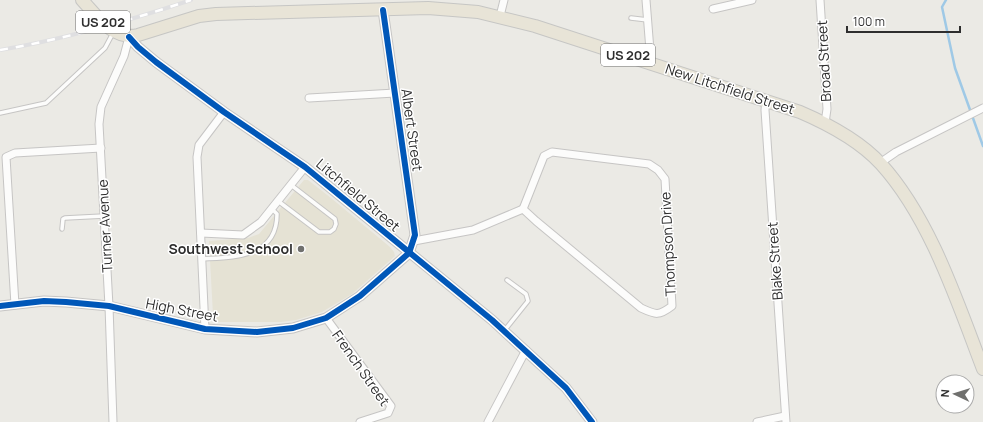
<svg xmlns="http://www.w3.org/2000/svg" width="983" height="422" font-family="Manrope,sans-serif">
<style>
.education{fill:#e5e2d4}
.lines{fill:none;stroke-linecap:round;stroke-linejoin:round}
.stream{stroke:#9fc9e6;stroke-width:2.5}
.service-casing{stroke:#c6c5c4;stroke-width:5.5}
.minor-casing{stroke:#c6c5c4;stroke-width:9}
.tertiary-casing{stroke:#c6c5c4;stroke-width:11}
.trunk-casing{stroke:#c6c6c4;stroke-width:14}
.service{stroke:#fcfcfb;stroke-width:3.5}
.minor{stroke:#fcfcfb;stroke-width:7}
.tertiary{stroke:#fcfcfb;stroke-width:9}
.trunk{stroke:#e8e4d7;stroke-width:12}
.rail-casing{stroke:#dfdfe1;stroke-width:4}
.rail{stroke:#fff;stroke-width:2.5;stroke-dasharray:8;stroke-linecap:butt}
.cycleway-casing{stroke:#fff;stroke-width:8}
.cycleway{stroke:#0057b8;stroke-width:6}
.poi-dot{fill:#70706e;stroke:#fff;stroke-width:1.5}
.labels{text-anchor:middle;stroke-width:3;stroke-linejoin:round;paint-order:stroke}
.shield{fill:#fff;stroke:#6d6d6d;stroke-width:1}
.shield-label{font-size:13px;font-weight:bold;fill:#2e2e2e}
.street-label{font-size:14px;fill:#2e2e2e;stroke:#fff}
.poi-label{font-size:14px;font-weight:bold;fill:#2e2e2e;stroke:#fff;text-anchor:end}
</style>
<rect width="100%" height="100%" fill="#ebeae5"/>
<polygon class="education" points="304,180 308,180 331,198 390,247 394,252 395,256 352,294 322,312 296,320 281,322 219,322 213,315 209,241 248,238 259,234"/>
<g class="lines">
<polyline class="stream" points="946,0 942,7 955,68 983,146"/>
<g class="service-casing">
<g id="service">
<polyline points="631,18 648,20"/>
<polyline points="0,113 46,103 105,48 113,33"/>
<polyline points="278,201 319,232 330,232 334,229 336,224 335,219 291,185"/>
<polyline points="62,229 63,219 65,218 104,216"/>
<path d="M202,259c32,-2 75,-1 75,-45l-5,-5"/>
<polyline points="504,331 528,301 526,294 507,280"/>
</g>
</g>
<g class="minor-casing">
<g id="minor">
<polyline points="646,0 651,63"/>
<polyline points="820,0 827,109 825,123"/>
<polyline points="713,9 752,0"/>
<polyline points="500,16 504,0"/>
<polyline points="309,98 395,93"/>
<polyline points="766,99 765,110 786,422"/>
<path d="M552,152l97,12 9,6 7,9 7,127c-13,10 -16,9 -31,2l-105,-87 -13,-12 21,-53z"/>
<polyline points="880,163 896,152 983,108"/>
<polyline points="201,233 243,235 261,222 305,167"/>
<polyline points="414,241 473,230 523,209"/>
<polyline points="15,305 6,157 15,153 101,148"/>
<polyline points="326,318 391,406 388,413 360,422"/>
<polyline points="205,329 197,157 199,145 224,112"/>
<polyline points="113,422 109,306 99,124 101,107 124,56 129,37"/>
<polyline points="488,422 526,350"/>
<polyline points="757,422 785,416"/>
</g>
</g>
<g class="tertiary-casing">
<g id="tertiary">
<polyline points="129,37 138,47 156,62 224,112 305,167 492,320 566,388 592,422"/>
<polyline points="0,306 44,301 66,302 109,306 205,329 257,332 293,328 326,318 360,296 409,253 415,235 383,10"/>
</g>
</g>
<g class="trunk-casing">
<path id="trunk" d="M82,0c15,16 31,41 56,35l61,-19 17,-2 212,-6 50,4 57,14 265,86c28,12 59,28 81,52 49,54 76,137 102,205"/>
</g>
<use href="#service" class="service"/>
<use href="#minor" class="minor"/>
<use href="#tertiary" class="tertiary"/>
<use href="#trunk" class="trunk"/>
<g class="rail-casing">
<path id="rail" d="M0,50c65,-11 128,-29 191,-50"/>
</g>
<use href="#rail" class="rail"/>
<g class="cycleway-casing">
<g id="cycleway">
<polyline points="129,37 138,47 156,62 224,112 305,167 492,320 566,388 592,422"/>
<polyline points="0,306 44,301 66,302 109,306 205,329 257,332 293,328 326,318 360,296 409,253 415,235 383,10"/>
</g>
</g>
<use href="#cycleway" class="cycleway"/>
</g>
<circle class="poi-dot" cx="301" cy="249" r="4"/>
<g class="labels">
<g class="shield">
<rect x="76" y="11" width="54" height="22" rx="3"/>
<rect x="601" y="44" width="54" height="22" rx="3"/>
</g>
<g class="shield-label">
<text x="103" y="27">US 202</text>
<text x="628" y="60">US 202</text>
</g>
<g class="street-label">
<text transform="translate(824 61) rotate(-93)" y="5">Broad Street</text>
<text transform="translate(730 89) rotate(18)" y="5">New Litchfield Street</text>
<text transform="translate(412 130) rotate(82)" y="5">Albert Street</text>
<text transform="translate(358 195) rotate(40)" y="5">Litchfield Street</text>
<text transform="translate(105 226) rotate(-93)" y="5">Turner Avenue</text>
<text transform="translate(668 244) rotate(-93)" y="5">Thompson Drive</text>
<text transform="translate(775 261) rotate(-94)" y="5">Blake Street</text>
<text transform="translate(182 310) rotate(11)" y="5">High Street</text>
<text transform="translate(361 368) rotate(55)" y="5">French Street</text>
</g>
<g class="poi-label">
<text x="293" y="254">Southwest School</text>
</g>
</g>
<g transform="translate(955 394) rotate(274)"><circle r="19" fill="#ffffff" stroke="#ababab"/>
<path d="M0-3L7 15L0 10L-7 15Z" fill="#70706e"/>
<text y="-6" font-size="11" font-weight="bold" text-anchor="middle" fill="#2e2e2e">N</text>
</g>
<path d="M847 26v6h113v-6" fill="none" stroke="#2e2e2e" stroke-width="2"/>
<text x="853" y="26" font-size="12" fill="#2e2e2e" stroke="#ffffff" stroke-width="3" paint-order="stroke">100 m</text>
</svg>
